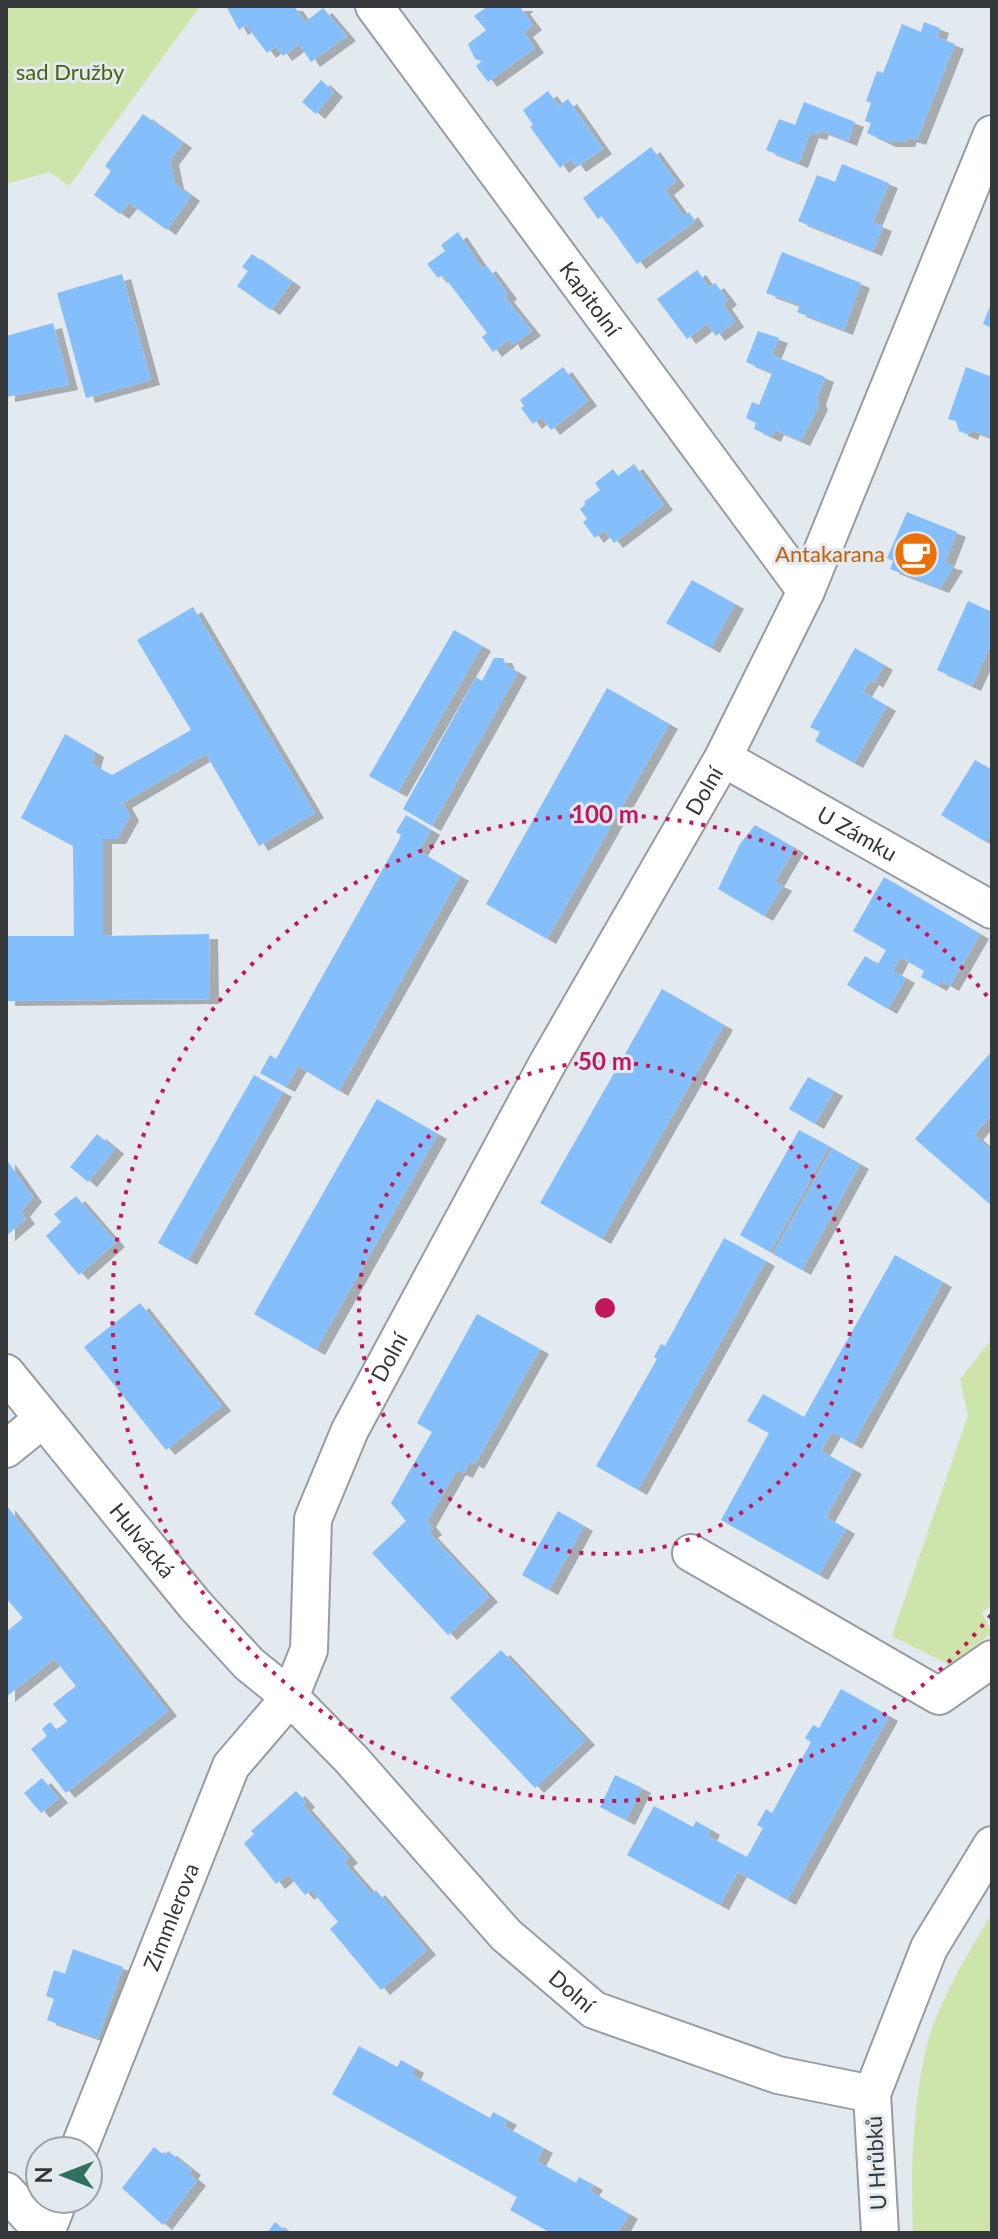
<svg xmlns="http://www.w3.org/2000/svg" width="998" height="2239" font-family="Lato,sans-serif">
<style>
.green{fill:#cfe4ab}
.building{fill:#85bffb;filter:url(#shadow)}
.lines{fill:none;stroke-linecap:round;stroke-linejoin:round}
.minor-casing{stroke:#969ca2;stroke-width:40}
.minor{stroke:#fff;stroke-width:36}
.ring{fill:none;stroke:#c2185b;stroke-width:4;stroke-dasharray:4 8}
.labels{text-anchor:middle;stroke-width:6;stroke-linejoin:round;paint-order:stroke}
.park-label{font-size:22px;fill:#4b610c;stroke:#e2e9ef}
.street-label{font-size:22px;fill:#35383b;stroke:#e2e9ef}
.food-label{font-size:22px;fill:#c56008;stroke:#e2e9ef;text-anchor:end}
.centre{fill:#c2185b;stroke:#e2e9ef;stroke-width:4}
.ring-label{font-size:24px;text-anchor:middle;font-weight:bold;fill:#c2185b;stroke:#e2e9ef;stroke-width:6;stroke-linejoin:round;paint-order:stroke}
</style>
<defs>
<filter id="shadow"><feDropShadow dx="9" dy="5" stdDeviation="0" flood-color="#0004"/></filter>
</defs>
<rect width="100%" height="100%" fill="#e2e9ef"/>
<g class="green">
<polygon points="6,6 200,6 69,186 50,172 6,184"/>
<polygon points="992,1339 992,1605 982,1612 992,1633 950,1665 892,1636 968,1415 960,1379"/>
<path d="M992,1912v321h-79c-2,-56 -1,-116 10,-171 10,-54 43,-104 69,-150z"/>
</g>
<g class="building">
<polygon points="226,6 294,6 305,22 323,8 347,36 311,62 299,44 283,56 276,46 267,53 246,25 239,30"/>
<polygon points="488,6 525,6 521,9 533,25 524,32 535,48 488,82 476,66 482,61 475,59 468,44 486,30 474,16"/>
<polygon points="924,22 940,28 937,37 955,44 917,140 908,137 906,142 887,142 867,133 871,123 865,121 871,103 866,101 877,71 883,73 902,24 921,32"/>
<polygon points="321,80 334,92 316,114 302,102"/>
<polygon points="548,91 559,106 568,99 603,149 577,167 571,159 560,168 530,127 533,125 523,110"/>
<polygon points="804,102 855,122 848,141 820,130 818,135 810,133 799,163 766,150 779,119 795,125"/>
<polygon points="143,114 183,143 170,160 175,184 191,196 167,230 129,203 120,214 94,195 111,171 105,166"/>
<polygon points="651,147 676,181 665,190 684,216 689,212 695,221 637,264 602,216 598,219 583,198"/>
<polygon points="842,164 889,183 873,222 883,226 873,251 798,221 817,175 835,182"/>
<polygon points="458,232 483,269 487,266 508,294 505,297 532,331 512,345 509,339 493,352 482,337 487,333 443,275 438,278 427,264 445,251 441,245"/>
<polygon points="782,252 861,283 844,330 797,312 800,305 766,293"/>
<polygon points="252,254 292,282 271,310 237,286 248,271 242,267"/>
<polygon points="697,270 709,287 715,283 728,300 723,304 735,322 716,336 707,324 687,339 657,299"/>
<polygon points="122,274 151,380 86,398 57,293"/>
<polygon points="992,301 992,328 983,324"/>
<polygon points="53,323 69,385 6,397 6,336"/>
<polygon points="758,331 779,338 772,355 825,377 817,400 819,405 801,441 775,430 772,437 754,429 756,423 746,418 752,402 759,405 772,373 746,362"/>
<polygon points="563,367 588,401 551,430 541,417 533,424 521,408 524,406 520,400"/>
<polygon points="966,367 992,377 992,438 971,430 969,435 959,431 956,421 948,419"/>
<polygon points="634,464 664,505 614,543 604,530 595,538 583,522 587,519 580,509 586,504 584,502 600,490 595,483 613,469 618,476"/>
<polygon points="907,512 957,532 945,563 954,566 940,588 890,569 893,561 887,558"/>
<polygon points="692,580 735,604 711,648 666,623"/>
<polygon points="968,601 992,612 992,642 972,686 937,670"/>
<polygon points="193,607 315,813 259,846 206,754 123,803 130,816 117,839 103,839 103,936 209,934 210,999 6,1001 6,936 74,936 73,846 21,818 65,734 95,752 92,764 112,775 191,730 137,640"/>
<polygon points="454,630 482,646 398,792 369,776"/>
<polygon points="855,648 884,665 874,683 870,680 863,692 887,706 854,763 815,741 820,732 810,727"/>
<polygon points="494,658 503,658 506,665 518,672 432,826 403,809 476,677 482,681"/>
<polygon points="607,688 669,724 547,939 486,904"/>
<polygon points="975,760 992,770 992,832 986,842 941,815"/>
<polygon points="406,815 431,830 419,851 460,876 339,1091 298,1066 286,1087 260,1073 270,1055 276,1059 399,840 401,835 396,832"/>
<polygon points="755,825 795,848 775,882 783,886 764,916 718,889 740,844"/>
<polygon points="884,877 980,934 950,986 941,981 938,986 921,977 924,971 900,957 893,971 906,978 888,1009 847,985 865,956 878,964 886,950 853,931"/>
<polygon points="662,989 724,1025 602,1239 540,1203"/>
<polygon points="992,1051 992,1114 974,1135 992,1151 992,1206 915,1139"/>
<polygon points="254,1075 283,1092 188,1260 158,1243"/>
<polygon points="808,1077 834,1091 815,1124 789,1109"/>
<polygon points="377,1099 438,1134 316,1350 254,1314"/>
<polygon points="799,1130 829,1146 770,1252 740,1235"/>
<polygon points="97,1134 115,1149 88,1182 70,1167"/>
<polygon points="832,1148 860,1164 802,1270 773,1254"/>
<polygon points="6,1159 33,1197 21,1212 26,1219 6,1236"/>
<polygon points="76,1196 116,1242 79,1275 46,1236 61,1222 54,1214"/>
<polygon points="724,1238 766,1261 638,1490 596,1466 657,1359 654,1357 661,1344 665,1346"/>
<polygon points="895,1255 943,1282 853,1444 832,1432 821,1451 853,1469 826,1517 846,1529 819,1575 721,1520 769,1433 747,1421 763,1394 804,1417"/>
<polygon points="140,1303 222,1406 166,1450 84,1347"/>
<polygon points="477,1314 540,1349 475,1464 470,1461 464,1473 457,1470 427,1522 433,1530 429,1533 489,1597 448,1635 372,1553 406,1521 391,1503 432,1432 417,1423"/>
<polygon points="6,1505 168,1711 66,1793 31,1749 47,1736 42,1729 50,1722 57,1730 67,1721 53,1704 76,1686 54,1659 6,1697 6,1632 23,1618 6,1598"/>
<polygon points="558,1511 584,1526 549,1590 522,1575"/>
<polygon points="501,1650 586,1740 535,1788 450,1698"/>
<polygon points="841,1689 889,1716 787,1900 738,1872 720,1905 627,1855 654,1806 693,1827 696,1821 711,1830 708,1836 747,1857 763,1828 757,1825 766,1809 772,1813 811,1742 805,1738 813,1725 819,1728"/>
<polygon points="615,1775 642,1788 626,1820 600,1807"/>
<polygon points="42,1778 59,1798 41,1813 24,1793"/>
<polygon points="296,1791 306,1802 303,1805 349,1858 344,1862 372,1894 376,1890 427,1950 381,1990 330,1929 338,1922 311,1890 305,1895 288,1874 276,1884 244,1843 254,1834 251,1831"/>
<polygon points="73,1949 123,1967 98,2038 47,2020 54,1999 46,1996 54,1970 65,1974"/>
<polygon points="359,2046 397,2067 401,2060 415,2068 412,2075 490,2118 493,2112 508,2120 504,2126 544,2148 537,2161 576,2183 579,2177 594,2185 590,2191 629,2214 618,2233 551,2233 510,2210 517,2197 332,2094"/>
<polygon points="154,2147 164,2155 168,2151 192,2170 189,2174 197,2181 163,2225 122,2188"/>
<polygon points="275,2222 288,2233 267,2233"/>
</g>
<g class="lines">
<g class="minor-casing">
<g id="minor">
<path id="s1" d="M374,6l432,585"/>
<path id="s2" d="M723,758l269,152"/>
<path id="s3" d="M6,1373l189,232 54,59 41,33 61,62 155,176 88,75 184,65 94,19"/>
<polyline points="6,1449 43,1419"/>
<polyline points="691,1553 939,1696 992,1659"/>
<path id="s4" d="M78,2151l153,-385 59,-69 19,-47 4,-131 37,-89 196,-364 177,-308 83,-167 186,-457"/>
<polyline points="6,2191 44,2233"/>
<polyline points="46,2233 59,2199"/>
<polyline points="880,2233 872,2094 929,1948 992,1845"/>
</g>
</g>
<use href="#minor" class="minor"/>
</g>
<g class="ring">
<circle cx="605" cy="1308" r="246"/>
<path d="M991 1615A493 493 0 1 1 991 1001"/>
</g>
<defs>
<g id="cafe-disc" transform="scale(2.3)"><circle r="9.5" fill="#e8710a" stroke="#e2e9ef"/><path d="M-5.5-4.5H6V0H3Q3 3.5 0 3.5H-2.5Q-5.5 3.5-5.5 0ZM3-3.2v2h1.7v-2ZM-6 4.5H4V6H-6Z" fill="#fff"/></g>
</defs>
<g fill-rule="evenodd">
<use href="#cafe-disc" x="916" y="554"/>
</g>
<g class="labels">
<g class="park-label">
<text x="70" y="80">sad Družby</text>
</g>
<g class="street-label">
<text dy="8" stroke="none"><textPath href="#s1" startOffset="364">Kapitolní</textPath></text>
<text dy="8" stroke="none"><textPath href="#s4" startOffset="1514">Dolní</textPath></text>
<text dy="8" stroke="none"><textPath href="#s2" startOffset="154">U Zámku</textPath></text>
<text dy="8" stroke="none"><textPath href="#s4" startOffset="866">Dolní</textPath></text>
<text dy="8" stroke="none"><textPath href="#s3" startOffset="216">Hulvácká</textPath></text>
<text dy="8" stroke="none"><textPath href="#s4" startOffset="252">Zimmlerova</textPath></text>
<text dy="8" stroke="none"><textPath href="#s3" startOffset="840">Dolní</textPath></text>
<text transform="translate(876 2163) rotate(-93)" y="8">U Hrůbků</text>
</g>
<g class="food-label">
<text x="885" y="562">Antakarana</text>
</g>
</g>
<circle cx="605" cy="1308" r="12" class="centre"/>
<g class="ring-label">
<text x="605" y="823">100 m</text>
<text x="605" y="1070">50 m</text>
</g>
<rect width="998" height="2239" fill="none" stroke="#35383b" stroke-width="16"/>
<g transform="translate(64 2175) rotate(270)"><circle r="38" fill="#e2e9ef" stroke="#9da2a7" stroke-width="2"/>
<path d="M0-6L14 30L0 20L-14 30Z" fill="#32715f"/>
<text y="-12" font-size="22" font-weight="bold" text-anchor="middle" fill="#35383b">N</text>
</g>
</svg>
